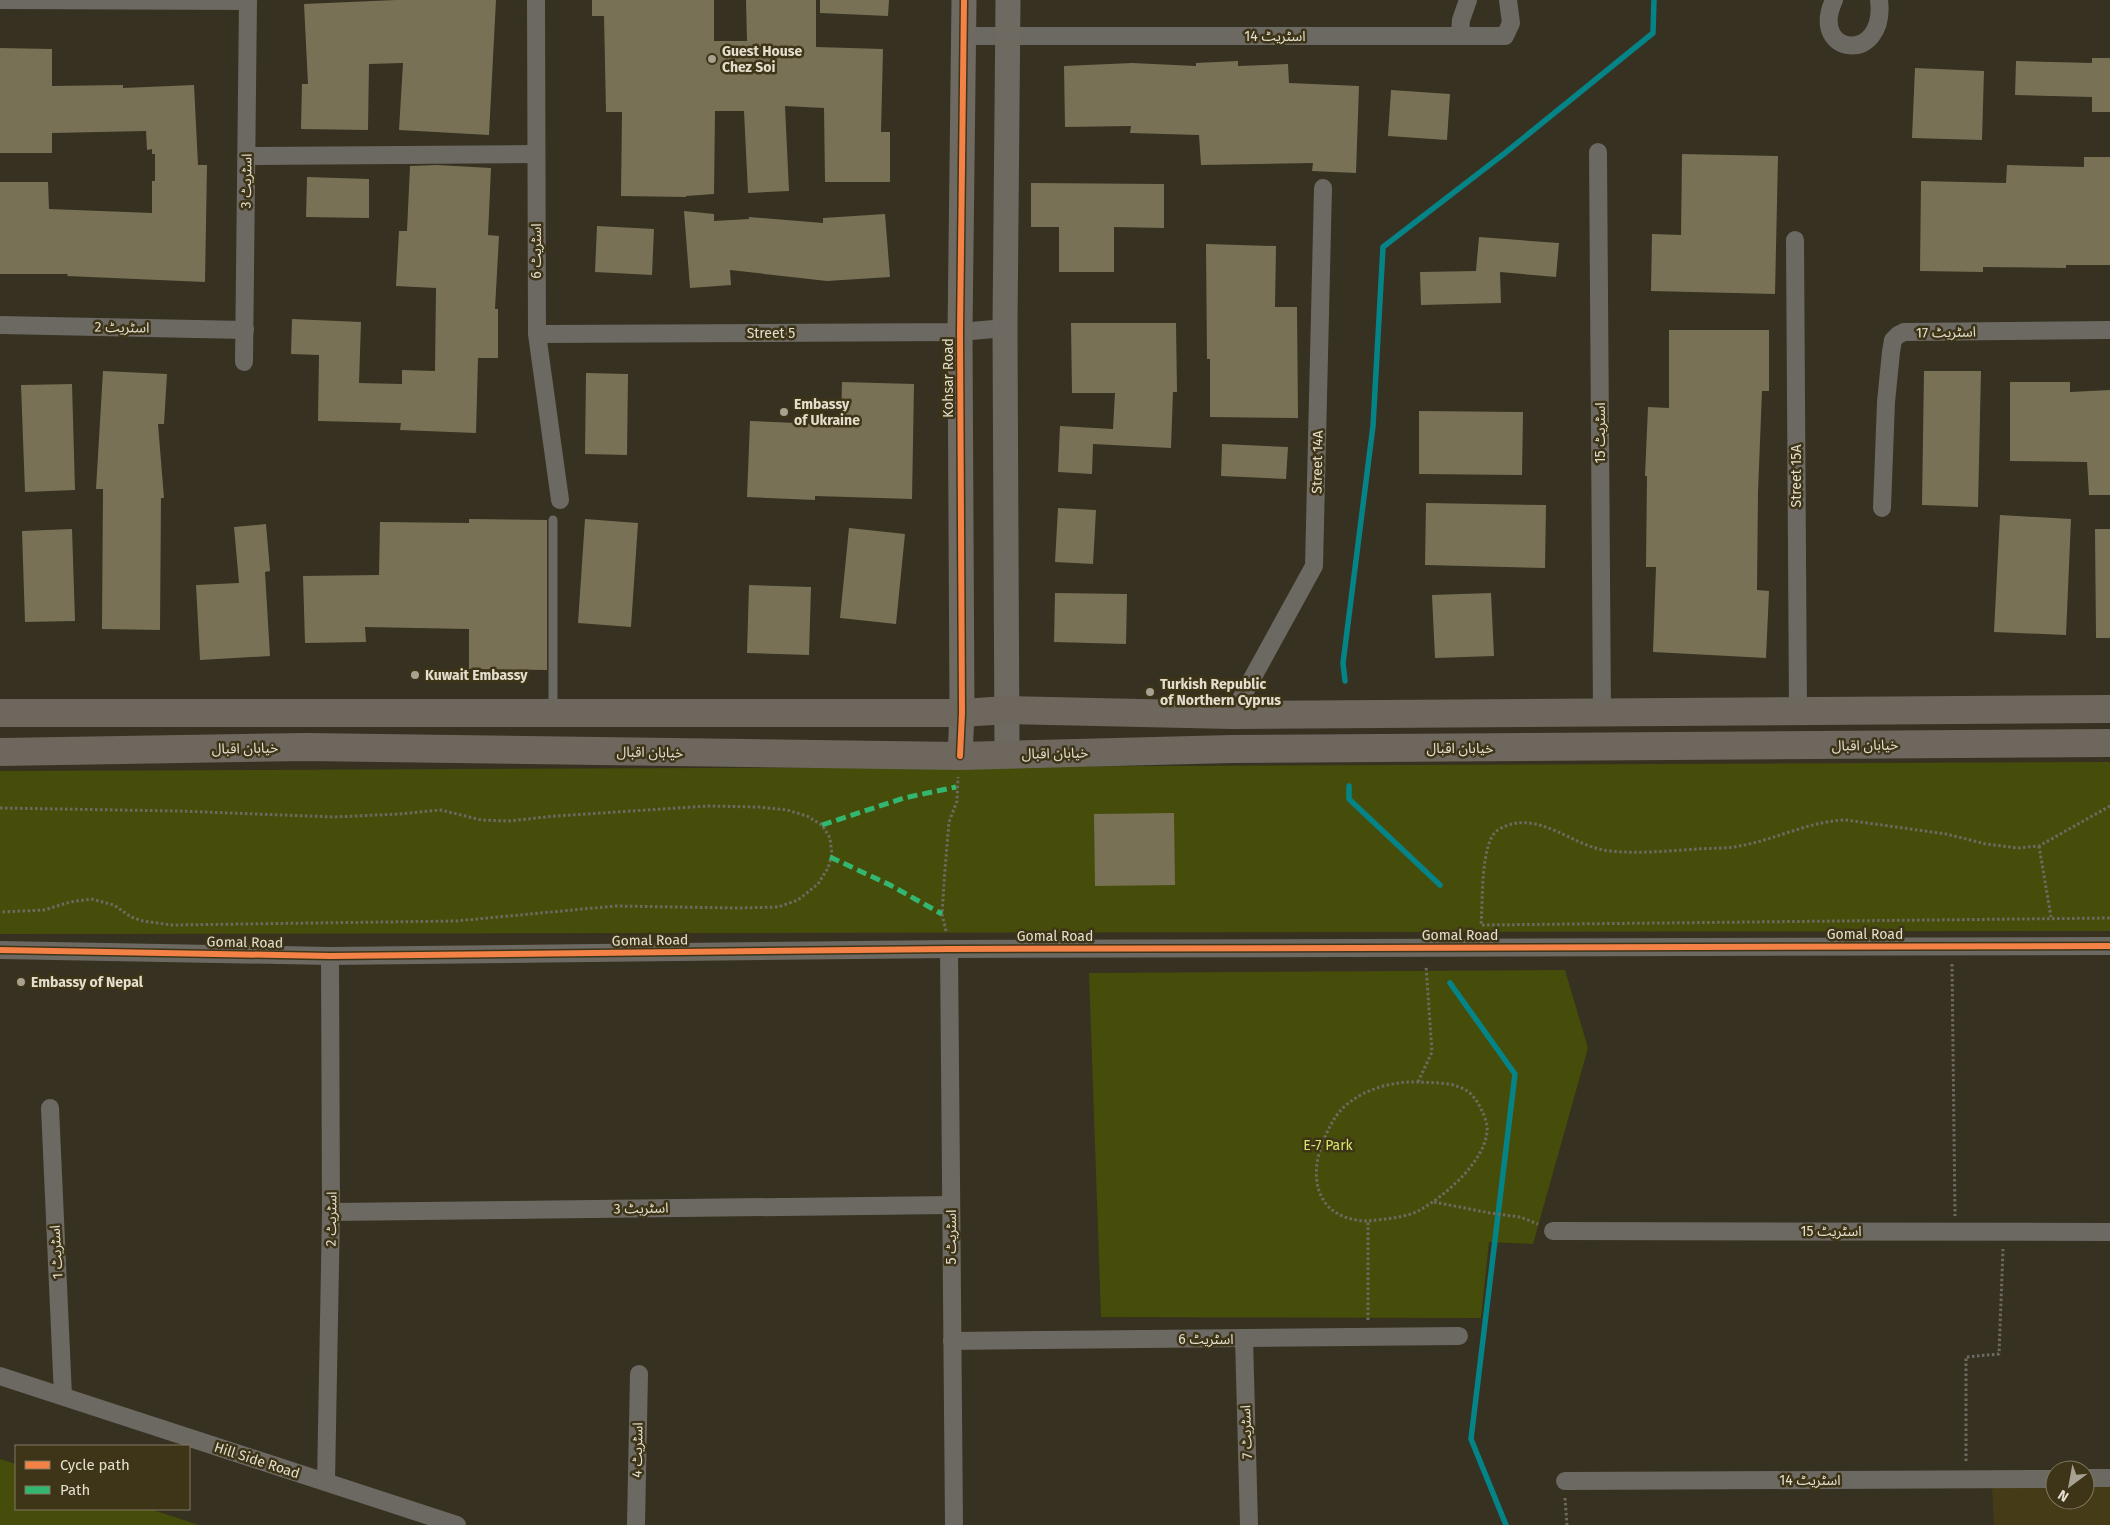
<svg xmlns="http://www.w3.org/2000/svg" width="2110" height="1525" font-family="'Fira Sans','Noto Sans Arabic',sans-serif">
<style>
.built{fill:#453b17}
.green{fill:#464c0a}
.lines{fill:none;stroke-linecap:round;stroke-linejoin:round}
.stream{stroke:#058487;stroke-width:5.5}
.building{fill:#797156}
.path{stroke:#6e6a62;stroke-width:3;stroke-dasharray:2.5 2.5;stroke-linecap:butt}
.lane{stroke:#6c6862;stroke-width:9}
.street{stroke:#6c6862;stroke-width:18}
.secondary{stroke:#6e6961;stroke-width:25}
.primary{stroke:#6d675d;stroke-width:28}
.quiet{stroke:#33b770;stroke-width:5;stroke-dasharray:10 5;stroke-linecap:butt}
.cycleway-casing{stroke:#3e3518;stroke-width:9}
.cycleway{stroke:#f48246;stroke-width:6}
.poi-dot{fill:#a6a190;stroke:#3e3518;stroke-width:2}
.labels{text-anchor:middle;stroke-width:5;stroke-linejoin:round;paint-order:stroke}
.street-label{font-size:14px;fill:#e3decd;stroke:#3e3518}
.poi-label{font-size:14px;font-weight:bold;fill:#e3decd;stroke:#3e3518;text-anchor:start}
.park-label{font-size:14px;fill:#d8e766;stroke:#3e3518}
</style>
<rect width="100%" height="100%" fill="#363120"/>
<polygon class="built" points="2055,1486 2055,1500 2085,1500 2085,1486 2110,1486 2110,1525 1994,1525 1992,1487"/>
<g class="green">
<polygon points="2110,762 2110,931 0,934 0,771"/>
<polygon points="1565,970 1588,1048 1533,1244 1489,1242 1481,1318 1101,1317 1089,973"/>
<polygon points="0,1459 16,1464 16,1509 150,1509 199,1525 0,1525"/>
</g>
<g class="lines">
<g class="stream">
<polyline points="1345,681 1343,663 1373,426 1383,247 1505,153 1653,33 1654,0"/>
<polyline points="1349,786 1349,799 1440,885"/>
<polyline points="1450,983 1515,1074 1471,1439 1506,1525"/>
</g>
</g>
<g class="building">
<polygon points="396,0 496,0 489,135 399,130 403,63 369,64 368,130 301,129 302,84 308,84 304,4"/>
<polygon points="592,0 714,0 714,41 747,41 746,0 816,0 816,47 883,49 881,132 890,132 890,182 825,182 824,108 785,106 789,191 748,193 744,111 715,111 714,194 686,196 686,197 621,196 622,112 606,112 604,16 592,16"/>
<polygon points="820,0 889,0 888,16 820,13"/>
<polygon points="0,48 52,49 52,86 123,85 123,88 194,85 198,165 207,165 205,282 67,276 68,274 0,274 0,182 48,182 49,209 152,213 152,181 155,181 155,154 152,154 152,149 147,150 146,131 52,133 52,153 0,153"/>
<polygon points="2092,58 2110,58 2110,112 2092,112 2092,97 2015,95 2016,61 2092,63"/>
<polygon points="1238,61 1238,66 1288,64 1289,83 1359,86 1356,173 1312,171 1313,163 1201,165 1199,135 1130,133 1131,126 1065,127 1064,66 1132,63 1196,66 1196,63"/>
<polygon points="1915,68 1984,71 1982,140 1912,138"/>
<polygon points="1391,90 1450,94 1447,140 1388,136"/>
<polygon points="1682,154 1778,156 1775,294 1651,291 1652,234 1681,235"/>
<polygon points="2084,157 2110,157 2110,265 2066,265 2066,268 1983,267 1983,272 1920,271 1921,181 2006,183 2007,165 2084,167"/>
<polygon points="437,165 491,168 488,235 499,236 495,309 498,309 498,358 478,358 476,433 400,430 401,423 318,421 319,355 291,354 292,319 361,322 359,383 402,384 402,370 435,371 436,288 396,286 399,231 407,231 410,166"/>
<polygon points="307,177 369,179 369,218 306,217"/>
<polygon points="1031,183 1164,184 1164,228 1114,227 1114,272 1059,272 1059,227 1031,227"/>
<polygon points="684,211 714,214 714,221 749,219 749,217 823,223 823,218 885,214 890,277 827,281 730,270 731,285 690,288"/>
<polygon points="597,226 654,229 652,275 595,272"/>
<polygon points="1479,237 1559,243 1556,277 1500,272 1501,303 1421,305 1420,272 1476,271"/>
<polygon points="1206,244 1276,246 1275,307 1297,307 1298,418 1210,417 1210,359 1207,359"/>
<polygon points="1071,323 1176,323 1177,392 1173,392 1171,448 1093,444 1092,474 1058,472 1060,426 1113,429 1115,393 1072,393"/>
<polygon points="1669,330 1769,330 1769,391 1762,391 1758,492 1757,590 1769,591 1766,658 1653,652 1656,567 1646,567 1647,476 1645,476 1648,407 1669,408"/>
<polygon points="103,371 167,374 164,424 158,424 164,498 161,498 160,630 102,629 103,489 96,489"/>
<polygon points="1924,371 1981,371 1978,507 1922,505"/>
<polygon points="586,373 628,374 627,455 585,454"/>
<polygon points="842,382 914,384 912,499 815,496 815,500 747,497 750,421 841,425"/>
<polygon points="2010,382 2070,382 2070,392 2110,390 2110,495 2089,495 2087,462 2010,461"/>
<polygon points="72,384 75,490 25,492 21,385"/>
<polygon points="1419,411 1523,412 1522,475 1419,474"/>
<polygon points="1222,444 1288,447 1286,479 1221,476"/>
<polygon points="1426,503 1546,505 1545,568 1425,565"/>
<polygon points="1058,508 1096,510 1093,564 1055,562"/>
<polygon points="2000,515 2071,519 2066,635 1994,632"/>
<polygon points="469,519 547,520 547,670 469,669 469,629 365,627 366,642 305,643 303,576 379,575 380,522 469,523"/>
<polygon points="585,519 638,523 631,627 578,623"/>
<polygon points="266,524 270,571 265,572 270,656 200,660 196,585 239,583 234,527"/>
<polygon points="849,528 905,534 896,624 840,618"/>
<polygon points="72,529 75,621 25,622 22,531"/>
<polygon points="2095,529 2110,529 2110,638 2096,638"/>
<polygon points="749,585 811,587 809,655 747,653"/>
<polygon points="1055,593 1127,594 1126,644 1054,642"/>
<polygon points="1491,593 1494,656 1435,658 1432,595"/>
<polygon points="1174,813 1175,885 1095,886 1094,814"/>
</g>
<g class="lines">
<g class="path">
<path d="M2110,806l-71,40 -21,2 -32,-4 -40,-10 -100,-14c-37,1 -71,20 -107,26 -14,3 -28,2 -42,3 -29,2 -58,5 -87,2 -37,-3 -74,-45 -112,-21 -18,11 -15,74 -17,95l629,-7"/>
<polyline points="0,808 179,811 334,817 399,814 441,810 481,820 508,821 556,816 708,806 759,807 787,810 807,816 822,825 830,838 832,854 828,868 818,884 798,900 778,907 738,908 615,906 456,921 172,925 143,921 131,917 114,905 91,899 70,902 44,910 0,912"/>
<polyline points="2039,846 2051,917"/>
<polyline points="946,931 942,914 945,869 949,822 957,801 958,777"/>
<polyline points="1952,964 1955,1216"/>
<polyline points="1418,1082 1432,1052 1426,966"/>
<polyline points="1434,1202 1490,1213 1520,1217 1538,1224"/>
<path d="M1368,1320v-99c16,-2 37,-3 52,-11 25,-14 64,-48 67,-78 1,-7 -2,-15 -5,-21 -5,-11 -11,-20 -23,-24 -11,-5 -28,-4 -41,-5 -25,-1 -54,7 -73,24 -11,10 -16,22 -22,35 -16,41 -4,79 45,80"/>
<polyline points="1966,1461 1966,1357 1999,1354 2003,1249"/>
<polyline points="1565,1498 1567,1525"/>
</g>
<polyline class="lane" points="553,710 553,520"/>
<g class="street">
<polyline points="0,0 248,1"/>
<polyline points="536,0 537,334 560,500"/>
<path d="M1834,0c-26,56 53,65 45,0"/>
<polyline points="1460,35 1461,20 1468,0"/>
<polyline points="964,36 1505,36 1511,23 1508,0"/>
<polyline points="1598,152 1602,714"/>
<polyline points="247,156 536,154"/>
<polyline points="1795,240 1798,712"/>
<polyline points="0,325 245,330"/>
<polyline points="537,334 960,332 1005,328"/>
<polyline points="244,362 248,0"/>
<polyline points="1882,508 1886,402 1891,352 1893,340 1898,335 1904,332 2110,330"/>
<polyline points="1232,715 1314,566 1323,188"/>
<polyline points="949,949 954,1525"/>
<polyline points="0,950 330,956 949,949 2110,946"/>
<polyline points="50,1108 63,1396"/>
<polyline points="331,1212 951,1205"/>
<polyline points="1553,1231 2110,1232"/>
<polyline points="1244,1338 1249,1525"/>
<polyline points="952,1341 1459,1336"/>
<polyline points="0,1376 457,1525"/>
<polyline points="2085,1478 2110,1478"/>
<polyline points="1565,1481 2055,1479"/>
<polyline points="326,1482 331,1212 330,956"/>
<polyline points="636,1525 639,1374"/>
</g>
<g class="secondary">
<polyline points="1007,755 1005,328 1008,0"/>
<polyline points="960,756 962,713 960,332 964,0"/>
</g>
<g class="primary">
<polyline points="0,713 962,713 1007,710 1232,715 2110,709"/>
<polyline points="0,752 306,747 960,756 1232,749 2110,743"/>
</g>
<g class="quiet">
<polyline points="822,825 904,798 956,787"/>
<polyline points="830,857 890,885 942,914"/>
</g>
<g class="cycleway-casing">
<g id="cycleway">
<polyline points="960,756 962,713 960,332 964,0"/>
<polyline points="0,950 330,956 949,949 2110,946"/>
</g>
</g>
<use href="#cycleway" class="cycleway"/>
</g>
<g class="poi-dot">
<circle cx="712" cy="59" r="5"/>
<circle cx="784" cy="412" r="5"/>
<circle cx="415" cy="675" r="5"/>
<circle cx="1150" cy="692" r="5"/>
<circle cx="21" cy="982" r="5"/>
</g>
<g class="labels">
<g class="street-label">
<text x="1275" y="41">اسٹریٹ 14</text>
<text transform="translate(246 181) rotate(-89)" y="5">اسٹریٹ 3</text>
<text transform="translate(536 251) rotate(-90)" y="5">اسٹریٹ 6</text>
<text transform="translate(122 327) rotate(1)" y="5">اسٹریٹ 2</text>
<text transform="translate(1946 332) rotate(-1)" y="5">اسٹریٹ 17</text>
<text x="771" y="338">Street 5</text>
<text transform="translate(948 378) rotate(-90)" y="5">Kohsar Road</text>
<text transform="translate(1600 433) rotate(-90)" y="5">اسٹریٹ 15</text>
<text transform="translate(1317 462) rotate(-89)" y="5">Street 14A</text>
<text transform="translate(1796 476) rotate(-90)" y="5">Street 15A</text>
<text transform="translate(1865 745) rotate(-1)" y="5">خیابان اقبال</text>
<text transform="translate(245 748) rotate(-1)" y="5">خیابان اقبال</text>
<text x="1460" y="753">خیابان اقبال</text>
<text transform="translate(650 752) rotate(1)" y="5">خیابان اقبال</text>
<text transform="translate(1055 753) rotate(-1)" y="5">خیابان اقبال</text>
<text x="1865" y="939">Gomal Road</text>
<text x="1460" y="940">Gomal Road</text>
<text x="1055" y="941">Gomal Road</text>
<text transform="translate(650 940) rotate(-1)" y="5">Gomal Road</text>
<text transform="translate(245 942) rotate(1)" y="5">Gomal Road</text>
<text transform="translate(641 1208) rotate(-1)" y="5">اسٹریٹ 3</text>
<text transform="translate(331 1219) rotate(-89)" y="5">اسٹریٹ 2</text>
<text x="1831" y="1236">اسٹریٹ 15</text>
<text transform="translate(951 1237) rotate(-90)" y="5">اسٹریٹ 5</text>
<text transform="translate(56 1252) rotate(-93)" y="5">اسٹریٹ 1</text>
<text x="1206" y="1344">اسٹریٹ 6</text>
<text transform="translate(1246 1432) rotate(-92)" y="5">اسٹریٹ 7</text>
<text transform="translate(637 1450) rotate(-89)" y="5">اسٹریٹ 4</text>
<text transform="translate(257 1460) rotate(18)" y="5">Hill Side Road</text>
<text x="1810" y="1485">اسٹریٹ 14</text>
</g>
<g class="poi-label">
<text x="722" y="56">Guest House<tspan x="722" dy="16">Chez Soi</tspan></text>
<text x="794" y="409">Embassy<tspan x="794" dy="16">of Ukraine</tspan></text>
<text x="425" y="680">Kuwait Embassy</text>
<text x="1160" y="689">Turkish Republic<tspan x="1160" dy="16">of Northern Cyprus</tspan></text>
<text x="31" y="987">Embassy of Nepal</text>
</g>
<g class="park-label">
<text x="1328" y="1150">E-7 Park</text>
</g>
</g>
<rect x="15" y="1445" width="175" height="65" fill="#3e3518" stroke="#807960"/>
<rect x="25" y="1461" width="25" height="8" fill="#f48246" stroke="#807960"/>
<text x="60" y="1470" font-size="15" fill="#e3decd">Cycle path</text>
<rect x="25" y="1486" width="25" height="8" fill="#33b770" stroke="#807960"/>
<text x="60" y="1495" font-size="15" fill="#e3decd">Path</text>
<g transform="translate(2070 1485) rotate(212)"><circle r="24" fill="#3e3518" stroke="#807960"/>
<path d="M0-4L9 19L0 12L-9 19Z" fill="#a6a190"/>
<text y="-8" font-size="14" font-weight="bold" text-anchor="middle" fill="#e3decd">N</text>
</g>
</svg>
